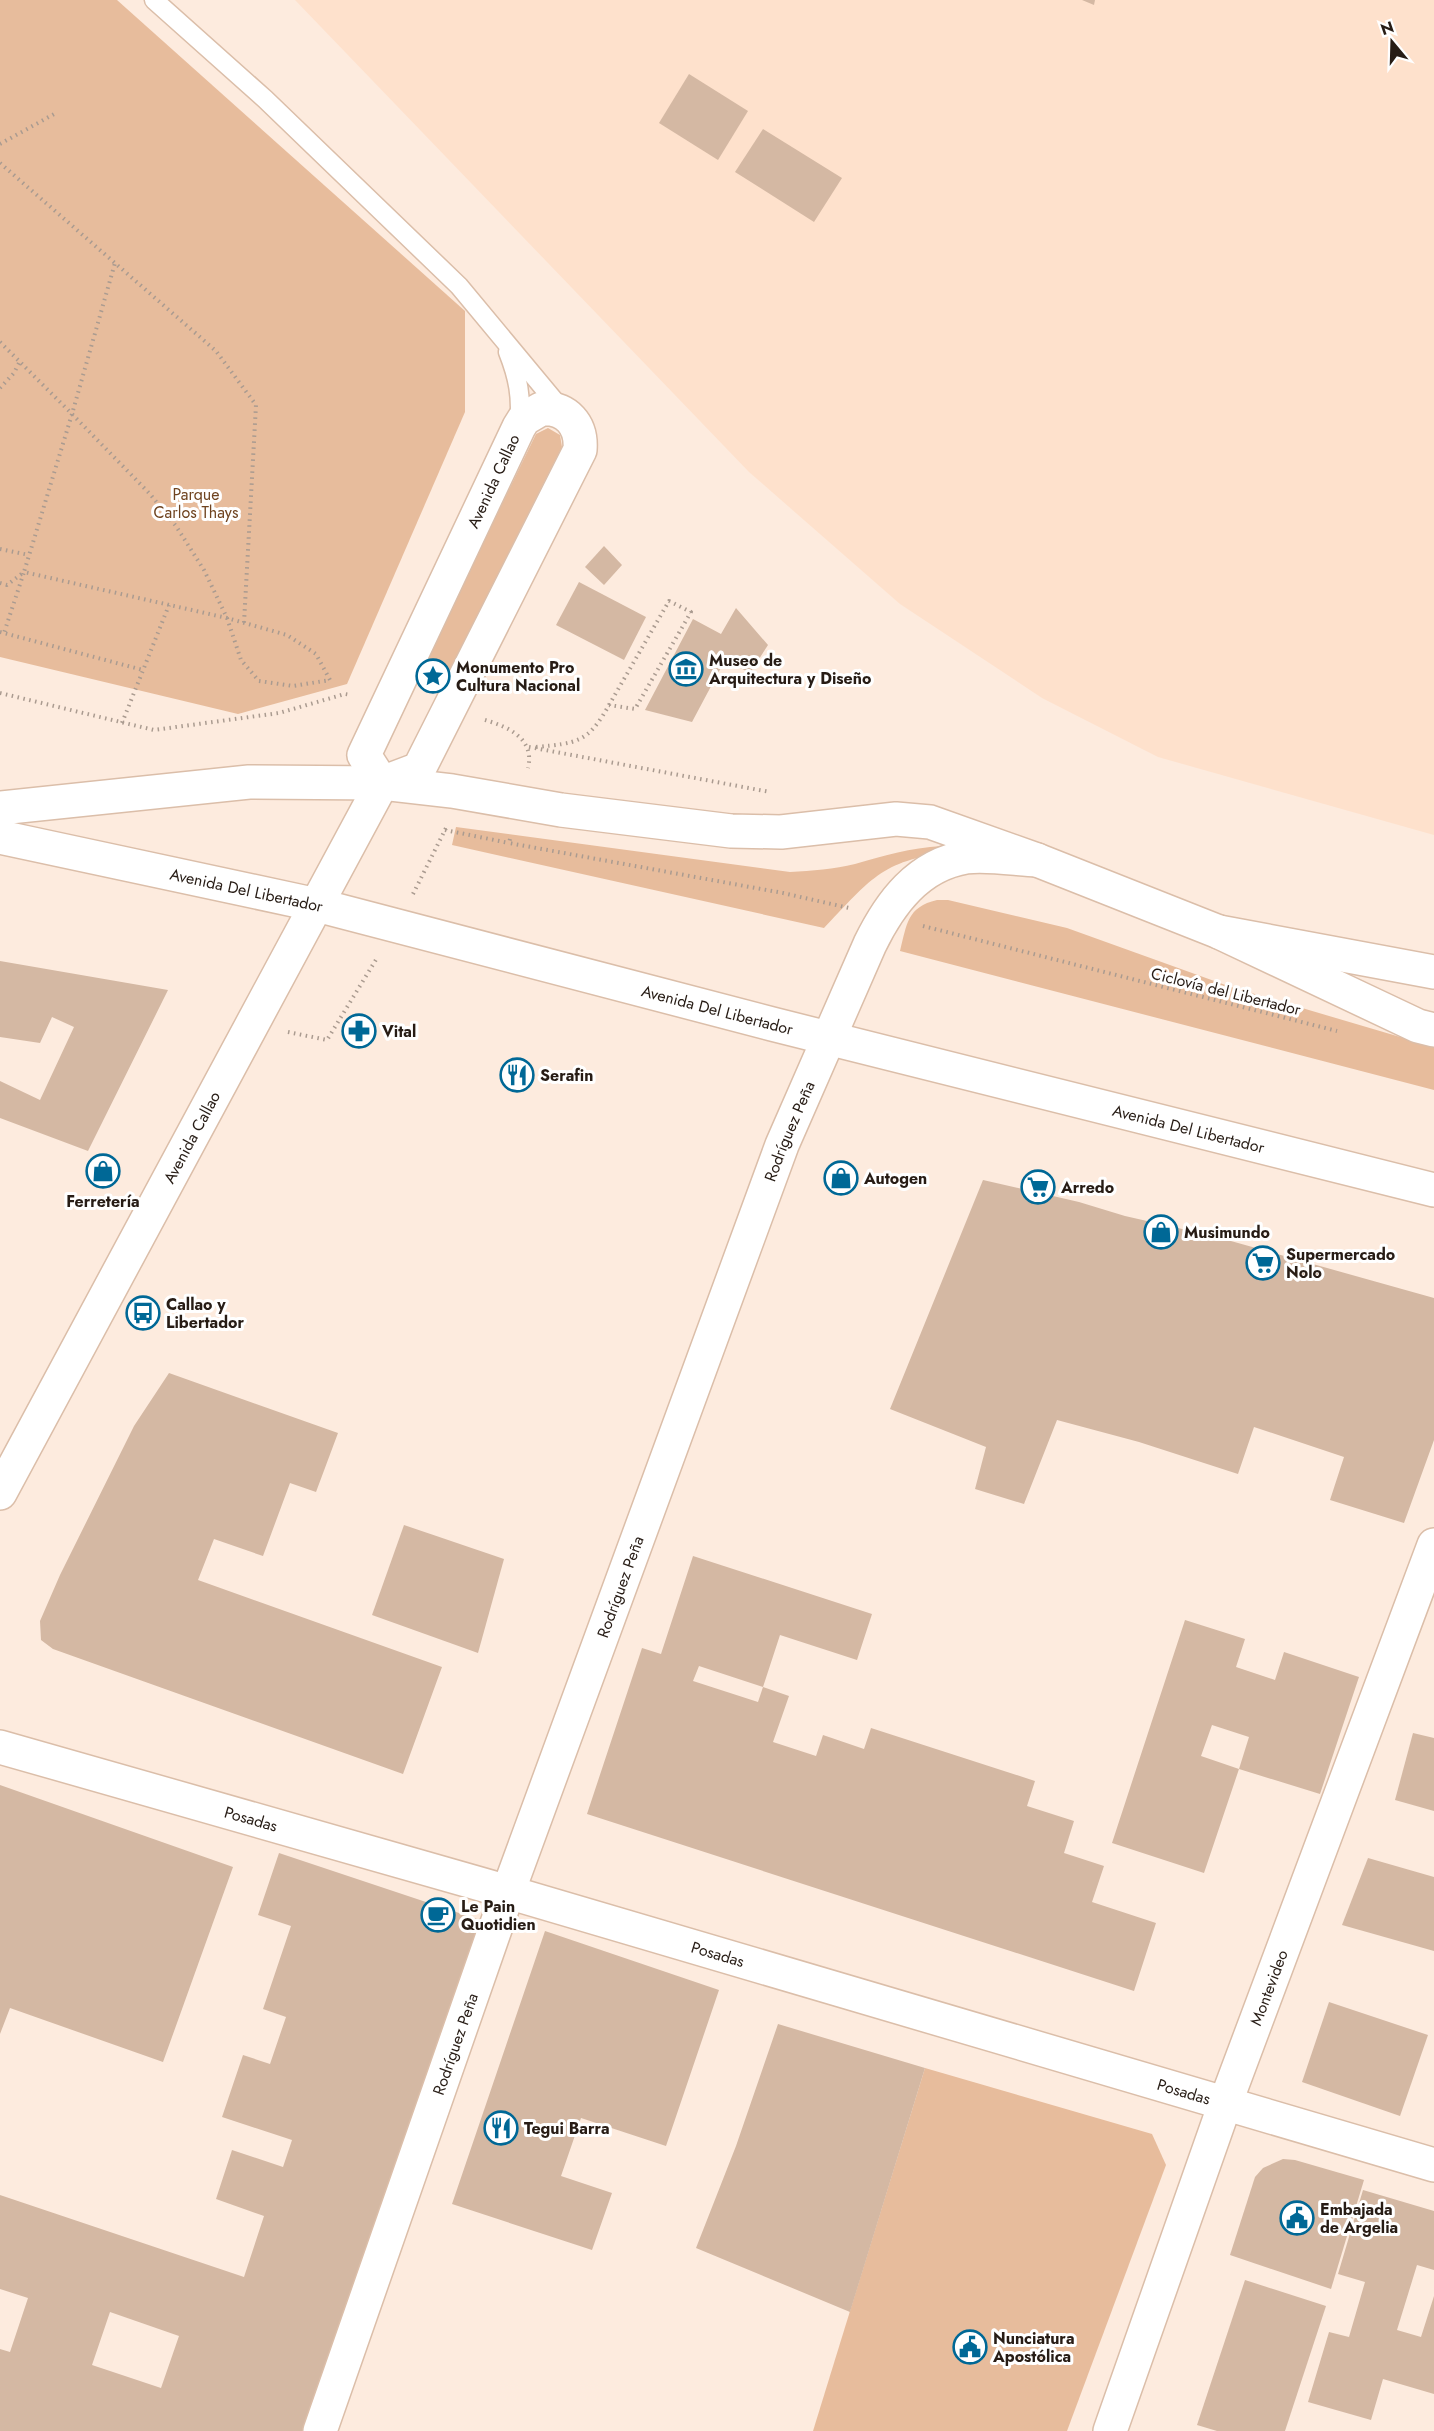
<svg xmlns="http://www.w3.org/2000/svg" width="1434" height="2431" font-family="Jost,sans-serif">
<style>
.built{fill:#fee1cc}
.green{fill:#e7bc9c}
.building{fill:#d4b8a3;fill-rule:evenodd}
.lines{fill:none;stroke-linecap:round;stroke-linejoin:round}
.service-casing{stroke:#dbbea9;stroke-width:21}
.minor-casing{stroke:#dbbea9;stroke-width:36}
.tertiary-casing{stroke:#dbbea9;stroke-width:36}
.secondary-casing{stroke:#dbbea9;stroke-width:36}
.primary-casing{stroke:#dbbea9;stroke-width:36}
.motorway-casing{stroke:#dbbea9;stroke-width:36}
.path{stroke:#aa9b90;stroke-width:4;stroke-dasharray:1.5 4.5;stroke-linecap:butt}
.service{stroke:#fff;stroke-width:18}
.minor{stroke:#fff;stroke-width:33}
.tertiary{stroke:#fff;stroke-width:33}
.secondary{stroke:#fff;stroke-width:33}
.primary{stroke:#fff;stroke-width:33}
.motorway{stroke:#fff;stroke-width:33}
.labels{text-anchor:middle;stroke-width:6;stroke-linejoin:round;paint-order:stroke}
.street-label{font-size:16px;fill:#271c15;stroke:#fff}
.park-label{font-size:16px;fill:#6f431f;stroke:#fff}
.poi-label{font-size:16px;font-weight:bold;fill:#271c15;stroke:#fff;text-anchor:start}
</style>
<rect width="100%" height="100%" fill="#fdebde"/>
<polygon class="built" points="295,0 1434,0 1434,835 1158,757 1042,698 900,604 749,472"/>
<g class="green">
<polygon points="0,0 117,0 465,311 465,412 347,684 238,714 0,657"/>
<polygon points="548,428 560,435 562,447 440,689 417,678 536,434"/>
<path d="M456,827l334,45c22,-1 44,-3 65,-8 31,-9 54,-16 87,-18v8c-62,6 -78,33 -118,74l-372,-83z"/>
<path d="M937,900h11l119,28 164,59 203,60v43l-534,-139c7,-27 7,-44 37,-51z"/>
<polygon points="925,2068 1152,2134 1166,2165 1067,2431 813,2431"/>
</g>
<g class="building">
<polygon points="1082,0 1095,0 1094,5"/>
<polygon points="689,74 748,111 718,160 659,123"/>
<polygon points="763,129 842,178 814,222 735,172"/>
<polygon points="604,546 622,565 604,585 585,567"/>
<polygon points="579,582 646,617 624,660 556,625"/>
<polygon points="736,608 768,645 750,673 725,660 692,722 645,710 693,619 721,634"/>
<polygon points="0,961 168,990 88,1151 0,1118 0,1081 40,1100 74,1027 52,1017 40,1043 0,1037"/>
<polygon points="983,1180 1079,1202 1125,1216 1213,1236 1434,1298 1434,1440 1404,1523 1330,1500 1344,1457 1254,1427 1238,1474 1139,1442 1057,1420 1024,1504 975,1489 986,1447 890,1409"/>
<polygon points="169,1373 338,1433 316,1492 290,1483 263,1556 214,1539 198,1580 442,1667 403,1774 53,1649 41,1640 40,1621 60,1575 134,1426"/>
<polygon points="404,1525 504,1559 478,1653 372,1615"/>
<polygon points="693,1556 872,1614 857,1660 780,1635 763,1687 699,1666 693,1681 758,1702 763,1687 789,1696 773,1742 816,1756 823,1735 864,1749 871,1728 1035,1781 1027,1806 1074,1821 1064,1853 1104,1866 1092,1902 1156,1923 1134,1991 587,1814 642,1648 661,1654"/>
<polygon points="1185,1620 1245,1639 1236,1667 1275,1680 1284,1652 1359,1677 1320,1794 1239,1769 1249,1737 1212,1725 1201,1756 1239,1769 1204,1873 1112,1843"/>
<polygon points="1413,1733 1434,1738 1434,1811 1395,1800"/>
<polygon points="0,1785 233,1867 163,2062 10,2008 0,2034"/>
<path d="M279,1853l204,68 -173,510h-310v-82l10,3 18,-54 -28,-9v-94l244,82 20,-61 -48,-17 16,-49 51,17 9,-27 -70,-23 21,-62 27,9 16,-47 -23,-8 28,-83 -33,-11zM110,2312l69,24 -18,52 -69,-23z"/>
<polygon points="1368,1858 1434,1877 1434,1951 1342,1925"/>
<polygon points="545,1931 719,1990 666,2146 581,2118 561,2176 612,2193 592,2250 452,2204"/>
<polygon points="1329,2002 1428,2035 1400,2116 1302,2082"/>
<polygon points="778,2024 925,2068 850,2312 696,2248 736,2146"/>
<polygon points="1283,2159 1295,2160 1364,2180 1331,2289 1230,2255 1255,2177 1263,2168"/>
<polygon points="1363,2190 1434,2211 1434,2270 1417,2265 1397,2330 1421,2337 1434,2296 1434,2394 1383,2379 1371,2420 1308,2402 1329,2332 1349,2337 1365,2282 1338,2274"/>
<polygon points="1245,2280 1326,2306 1285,2431 1217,2431 1197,2425"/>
</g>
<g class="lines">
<g class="service-casing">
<g id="service">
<polyline points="154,0 265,99 459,286 562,410"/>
<path d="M508,352c10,25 14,46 11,72"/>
</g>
</g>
<g class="minor-casing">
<g id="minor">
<path d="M541,409c26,-2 41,16 39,41l-161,319 -37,14 -18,-28 155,-328 5,-8z"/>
<polyline points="382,783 452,791 561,810 731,831 781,832 896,819 930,822 1037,860 1219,932 1418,1026 1434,1030"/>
<path id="s1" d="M0,1747l508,145 926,273"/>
<path id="s2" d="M1110,2431l115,-327 209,-559"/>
</g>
</g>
<g class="tertiary-casing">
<g id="tertiary">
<path id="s3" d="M320,2431l188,-539 274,-747 88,-201c20,-41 48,-79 96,-87 20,-3 50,2 71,3"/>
</g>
</g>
<g class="secondary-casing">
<g id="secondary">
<path id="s4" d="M0,1493l382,-710"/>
</g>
</g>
<g class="primary-casing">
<g id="primary">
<polyline points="0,808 249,782 382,783"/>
<path id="s5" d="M0,837l317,68 455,119 662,166"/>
</g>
</g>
<g class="motorway-casing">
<polyline id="motorway" points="1219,932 1434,972"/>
</g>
<g class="path">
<polyline points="0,144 56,113"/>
<polyline points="0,163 216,351 256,405 244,623"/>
<polyline points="0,342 72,414 24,572 227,618 287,635 316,654 330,680 293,686 259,681 241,660 227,618 204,570 176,526 150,494 72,414 115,263"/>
<polyline points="0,388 14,373 20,361"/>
<polyline points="0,549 29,555"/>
<polyline points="0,583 7,585 24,572 4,633"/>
<polyline points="0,632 143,670"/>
<polyline points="0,693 154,730 279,713 345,694 351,695"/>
<path d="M485,720c24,7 50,19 43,48"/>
<polyline points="122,723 169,605"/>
<polyline points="529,747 770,792"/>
<path d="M536,747c41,-4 52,-4 73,-42l60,-104 22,11 -56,97 -26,-4"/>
<polyline points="445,830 509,843"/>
<polyline points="510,839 509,843 783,893 849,908"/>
<polyline points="413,894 446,828"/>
<polyline points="923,926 1337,1031"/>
<polyline points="288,1032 327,1040 377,958"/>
</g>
<use href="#service" class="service"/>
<use href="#minor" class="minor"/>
<use href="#tertiary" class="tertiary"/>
<use href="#secondary" class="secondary"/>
<use href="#primary" class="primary"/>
<use href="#motorway" class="motorway"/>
</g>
<defs>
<g id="museum-ring" transform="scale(1.725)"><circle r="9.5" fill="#fff" stroke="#006896" stroke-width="1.5"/><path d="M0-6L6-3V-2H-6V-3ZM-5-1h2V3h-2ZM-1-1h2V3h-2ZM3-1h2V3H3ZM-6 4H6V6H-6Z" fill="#006896"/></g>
<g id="sight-ring" transform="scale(1.725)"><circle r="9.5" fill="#fff" stroke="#006896" stroke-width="1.5"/><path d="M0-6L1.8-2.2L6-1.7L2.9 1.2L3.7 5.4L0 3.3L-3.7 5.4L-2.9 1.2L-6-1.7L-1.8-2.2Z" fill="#006896"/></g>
<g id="pharmacy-ring" transform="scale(1.725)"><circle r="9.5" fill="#fff" stroke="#006896" stroke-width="1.5"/><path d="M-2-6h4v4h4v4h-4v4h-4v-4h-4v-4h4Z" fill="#006896"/></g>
<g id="restaurant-ring" transform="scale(1.725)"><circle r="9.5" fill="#fff" stroke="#006896" stroke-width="1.5"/><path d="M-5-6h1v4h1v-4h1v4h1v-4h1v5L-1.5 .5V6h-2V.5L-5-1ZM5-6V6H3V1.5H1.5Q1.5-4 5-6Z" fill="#006896"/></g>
<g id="shop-ring" transform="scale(1.725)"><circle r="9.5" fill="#fff" stroke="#006896" stroke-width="1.5"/><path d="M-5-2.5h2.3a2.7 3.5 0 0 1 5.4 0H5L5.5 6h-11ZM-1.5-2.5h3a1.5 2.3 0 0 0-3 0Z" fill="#006896"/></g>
<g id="supermarket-ring" transform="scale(1.725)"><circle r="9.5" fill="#fff" stroke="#006896" stroke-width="1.5"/><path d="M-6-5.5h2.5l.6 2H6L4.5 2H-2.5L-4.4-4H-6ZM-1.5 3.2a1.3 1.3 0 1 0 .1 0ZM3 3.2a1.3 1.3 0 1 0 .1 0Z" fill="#006896"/></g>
<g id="bus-ring" transform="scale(1.725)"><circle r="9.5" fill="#fff" stroke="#006896" stroke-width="1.5"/><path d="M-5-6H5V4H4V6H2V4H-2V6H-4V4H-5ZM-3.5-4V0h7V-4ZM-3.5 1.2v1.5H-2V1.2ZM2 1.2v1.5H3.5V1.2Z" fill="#006896"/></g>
<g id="cafe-ring" transform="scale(1.725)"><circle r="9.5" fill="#fff" stroke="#006896" stroke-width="1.5"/><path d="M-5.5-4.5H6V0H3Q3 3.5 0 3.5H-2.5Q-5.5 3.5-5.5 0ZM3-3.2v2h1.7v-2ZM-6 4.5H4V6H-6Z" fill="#006896"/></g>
<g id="civic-ring" transform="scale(1.725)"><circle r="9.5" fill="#fff" stroke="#006896" stroke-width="1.5"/><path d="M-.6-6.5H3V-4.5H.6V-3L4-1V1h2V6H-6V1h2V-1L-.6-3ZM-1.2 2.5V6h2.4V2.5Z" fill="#006896"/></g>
</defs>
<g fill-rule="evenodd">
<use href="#museum-ring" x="686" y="669"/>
<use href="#sight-ring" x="433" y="676"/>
<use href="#pharmacy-ring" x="359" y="1031"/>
<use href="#restaurant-ring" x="517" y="1075"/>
<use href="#shop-ring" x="103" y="1171"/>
<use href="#shop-ring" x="841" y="1178"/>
<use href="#supermarket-ring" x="1038" y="1187"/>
<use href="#shop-ring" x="1161" y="1232"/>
<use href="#supermarket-ring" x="1263" y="1263"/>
<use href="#bus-ring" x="143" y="1313"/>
<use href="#cafe-ring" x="438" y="1915"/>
<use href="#restaurant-ring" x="501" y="2128"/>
<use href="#civic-ring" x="1297" y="2218"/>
<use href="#civic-ring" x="970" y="2347"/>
</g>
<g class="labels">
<g class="street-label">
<text transform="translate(493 481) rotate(-65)" y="6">Avenida Callao</text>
<text dy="6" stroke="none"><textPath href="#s5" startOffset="252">Avenida Del Libertador</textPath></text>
<text transform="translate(1226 991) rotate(14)" y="6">Ciclovía del Libertador</text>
<text dy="6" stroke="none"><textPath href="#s5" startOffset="738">Avenida Del Libertador</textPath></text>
<text dy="6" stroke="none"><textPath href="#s5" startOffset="1224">Avenida Del Libertador</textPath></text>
<text dy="6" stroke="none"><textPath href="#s3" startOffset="1382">Rodríguez Peña</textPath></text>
<text dy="6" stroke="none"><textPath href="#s4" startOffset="404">Avenida Callao</textPath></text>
<text dy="6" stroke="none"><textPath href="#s3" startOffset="896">Rodríguez Peña</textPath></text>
<text dy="6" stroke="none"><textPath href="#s1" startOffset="261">Posadas</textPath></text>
<text dy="6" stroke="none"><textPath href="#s1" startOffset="747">Posadas</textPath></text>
<text dy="6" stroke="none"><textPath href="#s2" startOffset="471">Montevideo</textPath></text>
<text dy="6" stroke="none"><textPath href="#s3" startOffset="410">Rodríguez Peña</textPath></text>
<text dy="6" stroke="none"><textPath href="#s1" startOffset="1233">Posadas</textPath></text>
</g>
<g class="park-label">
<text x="196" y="500">Parque<tspan x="196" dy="18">Carlos Thays</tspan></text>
</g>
<g class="poi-label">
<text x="709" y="666">Museo de<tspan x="709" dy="18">Arquitectura y Diseño</tspan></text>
<text x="456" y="673">Monumento Pro<tspan x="456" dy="18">Cultura Nacional</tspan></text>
<text x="382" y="1037">Vital</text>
<text x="540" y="1081">Serafin</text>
<text x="864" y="1184">Autogen</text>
<text x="1061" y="1193">Arredo</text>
<text x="103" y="1207" text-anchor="middle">Ferretería</text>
<text x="1184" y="1238">Musimundo</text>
<text x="1286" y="1260">Supermercado<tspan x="1286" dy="18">Nolo</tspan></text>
<text x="166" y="1310">Callao y<tspan x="166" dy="18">Libertador</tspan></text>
<text x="461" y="1912">Le Pain<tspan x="461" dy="18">Quotidien</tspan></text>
<text x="524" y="2134">Tegui Barra</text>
<text x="1320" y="2215">Embajada<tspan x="1320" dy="18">de Argelia</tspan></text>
<text x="993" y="2344">Nunciatura<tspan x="993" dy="18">Apostólica</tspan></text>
</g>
</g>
<g transform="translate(1392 42) rotate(341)" stroke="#ffffff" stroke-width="4.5" paint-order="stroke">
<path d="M0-4.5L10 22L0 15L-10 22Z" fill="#271c15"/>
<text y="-9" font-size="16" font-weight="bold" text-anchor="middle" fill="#271c15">N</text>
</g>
</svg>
